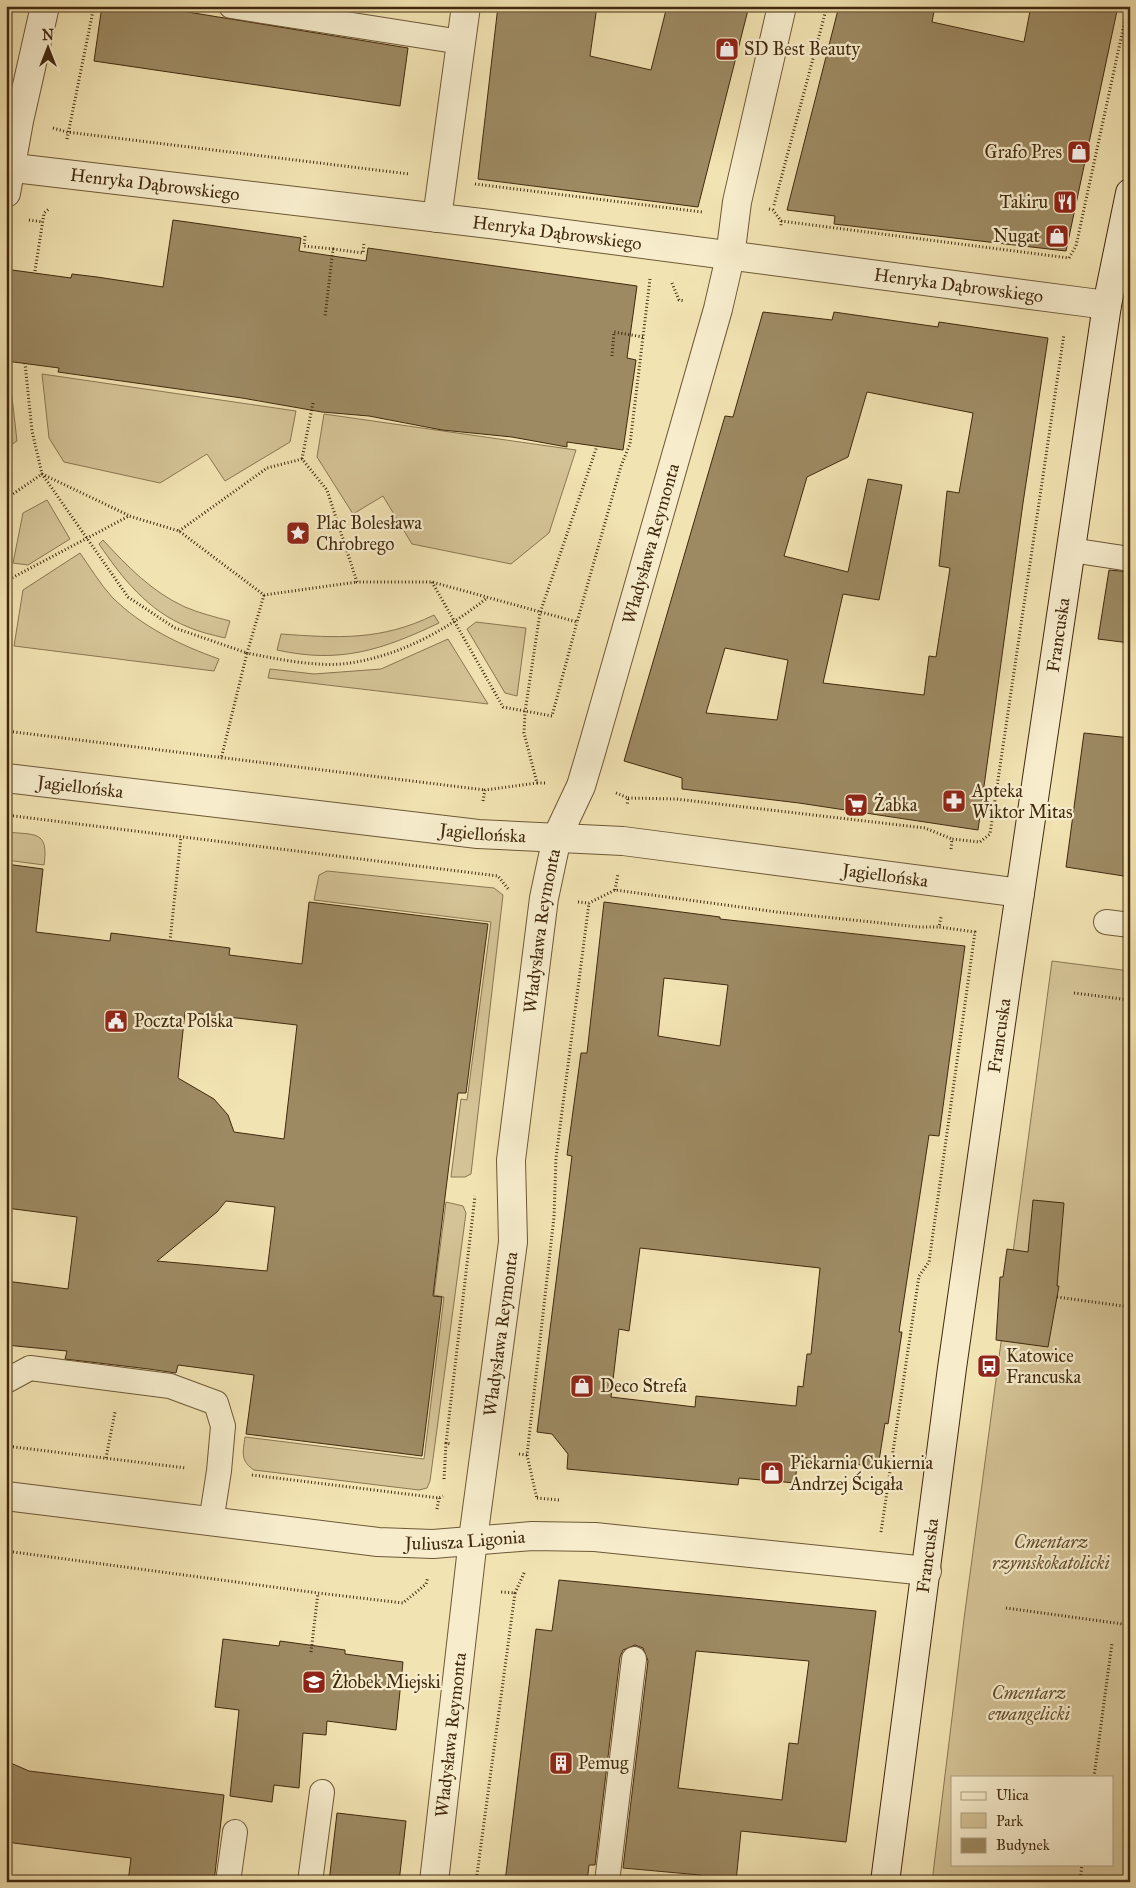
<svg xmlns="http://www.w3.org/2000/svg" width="1136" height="1888" font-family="'IM FELL Great Primer',serif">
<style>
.green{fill:#d4c396;stroke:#8a7652;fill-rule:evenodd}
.building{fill:#9d8a63;stroke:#41290d;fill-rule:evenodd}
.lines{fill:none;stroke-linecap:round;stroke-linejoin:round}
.lane-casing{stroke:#6d5836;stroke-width:26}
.street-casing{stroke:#6d5836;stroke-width:30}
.secondary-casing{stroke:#41290d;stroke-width:30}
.path{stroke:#41290d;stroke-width:3;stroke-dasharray:1 2.5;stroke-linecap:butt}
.lane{stroke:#f7edcd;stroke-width:24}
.street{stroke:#f7edcd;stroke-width:28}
.secondary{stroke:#f7edcd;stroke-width:28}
.labels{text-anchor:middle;stroke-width:4.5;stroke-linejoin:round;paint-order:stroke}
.poi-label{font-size:18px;fill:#41290d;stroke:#f7edcd;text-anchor:start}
.street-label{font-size:18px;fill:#41290d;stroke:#f7edcd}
.park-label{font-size:18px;font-style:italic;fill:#66502f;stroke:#f7edcd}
</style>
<rect width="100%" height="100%" fill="#f2e3b2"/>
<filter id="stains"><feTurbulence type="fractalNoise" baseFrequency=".004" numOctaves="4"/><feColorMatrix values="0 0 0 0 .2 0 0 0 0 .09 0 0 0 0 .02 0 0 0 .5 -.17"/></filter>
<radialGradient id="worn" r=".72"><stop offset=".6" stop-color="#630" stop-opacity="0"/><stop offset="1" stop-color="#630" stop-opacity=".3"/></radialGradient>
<g class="green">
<polygon points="6,370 9,370 17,441 6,448"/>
<polygon points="42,374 296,411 290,442 225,481 207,454 160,483 64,462 49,438"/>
<polygon points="324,414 576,450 549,533 511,564 412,544 383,496 353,514 317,457"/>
<polygon points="47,500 70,539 28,565 13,563 23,513"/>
<path d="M103,540c24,26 49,52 82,67 14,6 30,10 45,14l-5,17c-12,-3 -26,-6 -37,-11 -40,-16 -66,-49 -89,-83z"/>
<path d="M80,553c10,14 20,31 32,44 30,30 68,48 107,62l-5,12 -200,-25 9,-56z"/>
<path d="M434,615l5,8c-57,27 -99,41 -162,27l4,-16c57,4 100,7 153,-19z"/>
<polygon points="476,622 526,628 517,696 505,693 467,629"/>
<polygon points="448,639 488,704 268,678 270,669 314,674 381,669"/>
<path d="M6,832c29,3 43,-2 38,33l-38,-5z"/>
<polygon points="327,871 494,888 503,895 471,1174 465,1177 451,1177 461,1099 467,1100 491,922 314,900 319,875"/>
<path d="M1052,961l78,10v911h-198l32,-263zM952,1777h160v87h-160z"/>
<path d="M446,1202l17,4 3,7 -36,268 -3,7 -8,2 -165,-20c-14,-9 -11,-18 -9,-33l179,22 20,-162 -10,-2z"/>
</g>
<g class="building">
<polygon points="102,6 151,6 408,48 400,106 94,61"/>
<polygon points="498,6 597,6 590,56 651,70 667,6 749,6 698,207 478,179"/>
<polygon points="839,6 935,6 932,22 1024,42 1031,6 1118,6 1066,251 834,224 835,216 787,210"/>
<polygon points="173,220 301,238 299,251 366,261 368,248 637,286 627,358 636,360 623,450 567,442 567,447 512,437 442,430 369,416 322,412 242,398 58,372 59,368 6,361 6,310 12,270 71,278 72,274 97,277 163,287"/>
<path d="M763,312l69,8 2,-8 104,15 1,-5 109,16 -25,165 -45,327 -179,-27 -117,-14v-11l-58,-17 101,-345 8,1zM867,392l106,21 -14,80 -12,-2 -8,75 11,2 -14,89 -7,-1 -5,39 -101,-12 20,-89 36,6 23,-115 -34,-6 -20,93 -64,-16 23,-79 41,-20zM725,648l63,12 -11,60 -71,-7z"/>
<polygon points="1109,570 1130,572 1130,643 1098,639"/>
<polygon points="1084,733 1130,738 1130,877 1066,867"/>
<path d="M6,864l37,5 -7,63 74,9 1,-8 119,15 -1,7 73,9 7,-62 179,22 -22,169h-8l-12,96 -13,107 9,1 -20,159 -176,-22 8,-59 -76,-10 -2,8 -27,-4 -84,-10 2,-8 -61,-6v-64l62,8 9,-72 -71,-9zM185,1012l112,13 -13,114 -50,-7 -6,-17 -14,-16 -36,-21zM226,1201l49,6 -8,64 -110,-10 60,-49z"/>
<path d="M604,902l116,15v2l245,27 -26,190 -10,-1 -30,197h3l-14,92 -3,-1 -7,44 -80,-10 -3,26 -56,-5 -1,7 -171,-16 1,-15 -16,-20 -15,-2 35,-276 -5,-1 14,-102h6zM664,978l64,7 -8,61 -62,-10zM640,1248l180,20 -9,86h-4l-4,33 -5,-1 -2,20 -100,-10 -1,11 -84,-10 8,-68 10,2z"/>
<polygon points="1033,1200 1064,1203 1057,1286 1059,1286 1048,1347 996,1340 1000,1277 1003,1277 1007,1249 1028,1252"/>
<path d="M559,1580l317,31 -30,231 -105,-11 -5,51h-36v-7l-77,-7 25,-207 -5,-13 -8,-3 -12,5 -3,7 -25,208h-6l-2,17h-82l31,-253 16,2zM696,1651l113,10 -11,83 -9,-1 -7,57 -104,-12z"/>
<polygon points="223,1639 279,1646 280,1641 345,1650 345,1654 403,1662 396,1730 327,1721 326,1735 303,1733 299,1788 274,1785 272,1802 230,1796 239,1710 215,1707"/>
<polygon points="6,1761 29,1771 224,1795 214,1882 128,1882 131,1858 6,1842"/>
<polygon points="337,1813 406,1821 399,1882 329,1882"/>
</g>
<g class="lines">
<g class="lane-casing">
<g id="lane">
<polyline points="231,6 461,42"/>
<polyline points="1071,550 1130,559"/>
<polyline points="1106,922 1130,925"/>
<polyline points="6,1381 30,1368 170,1386 216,1403 223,1426 219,1471 211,1522"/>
<polyline points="228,1882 235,1832"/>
<polyline points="310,1882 322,1792"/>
<polyline points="607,1882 634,1659"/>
</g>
</g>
<g class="street-casing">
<g id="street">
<path id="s1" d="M6,167l484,57 617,81"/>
<polyline points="6,193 19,121 45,6"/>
<polyline points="437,218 466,6"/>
<path id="s2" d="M6,778l472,56 145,7 397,52"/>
<path id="s3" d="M6,1496l372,46 55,2 99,-8 63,1 332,34"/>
<path id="s4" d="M434,1882l39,-343 40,-297 -2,-82 33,-262 13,-61 24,-51 11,-37 126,-440 12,-52 7,-55 45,-196"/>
</g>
</g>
<g class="secondary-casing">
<g id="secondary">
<path id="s5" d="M885,1882l67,-514 56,-394 99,-669 23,-112"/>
</g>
</g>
<g class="path">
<polyline points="175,6 200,10"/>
<polyline points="53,128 67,132 409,174"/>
<polyline points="67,139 94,6"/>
<polyline points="475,184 702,212"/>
<polyline points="774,205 827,6"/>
<polyline points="769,209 773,210 781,221 781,227"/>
<polyline points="29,220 43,222"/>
<polyline points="781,221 1069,258 1076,246 1128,6"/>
<polyline points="305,236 304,246 333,249 325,317"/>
<polyline points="333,249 363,253 364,244"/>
<polyline points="35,271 44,213 50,208"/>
<polyline points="672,283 679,300 685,301"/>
<polyline points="612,356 614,332 643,337"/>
<polyline points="25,363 32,431 42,474 128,597 175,628 247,653 221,759"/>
<polyline points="302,459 313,403"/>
<polyline points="6,527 10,496 42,474 128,515"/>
<polyline points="179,531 267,468 302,459 327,490 357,582 432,582 577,622 621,466 630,444 650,279"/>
<polyline points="6,581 129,516 179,531 264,595 357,582"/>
<polyline points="432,582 503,707 552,716 577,622"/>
<path d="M264,595l-17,58c30,6 73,15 103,10 52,-8 96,-33 137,-65"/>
<polyline points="6,731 485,790"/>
<polyline points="545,783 537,783 524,733 525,712 540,613 597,446"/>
<polyline points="616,793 628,798 627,806"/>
<polyline points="628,798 676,799 925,828 952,839"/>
<polyline points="483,801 485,790 537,783"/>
<polyline points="6,815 498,876 509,890"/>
<polyline points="951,849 952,839 980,842 990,834 1064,334"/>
<polyline points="615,890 618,874"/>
<polyline points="578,902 589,903 615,890 777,912 919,927 939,927"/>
<polyline points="170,941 181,837"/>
<polyline points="1074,993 1130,1000"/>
<polyline points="1057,1297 1130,1307"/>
<polyline points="446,1443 475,1196"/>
<polyline points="6,1446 186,1468"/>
<polyline points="519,1454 527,1455 554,1217 556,1158 589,903"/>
<polyline points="527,1455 537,1499"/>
<polyline points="106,1458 115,1412"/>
<polyline points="252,1475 439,1498 443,1496"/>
<polyline points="444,1479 446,1443 451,1444"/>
<polyline points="537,1498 559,1500"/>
<polyline points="437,1509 439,1498"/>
<polyline points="881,1532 919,1276 929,1262 975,932 939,927 941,917"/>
<polyline points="6,1551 318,1593 403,1603 426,1584 428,1577"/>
<polyline points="515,1593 525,1571"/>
<polyline points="1006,1608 1130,1625"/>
<polyline points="311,1652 318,1593"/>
<polyline points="1094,1777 1112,1643"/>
<polyline points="476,1882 515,1593 501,1592"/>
<polyline points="1080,1882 1082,1864"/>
</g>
<use href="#lane" class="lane"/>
<use href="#street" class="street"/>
<use href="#secondary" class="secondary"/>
</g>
<defs>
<g id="shop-square" transform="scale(1.25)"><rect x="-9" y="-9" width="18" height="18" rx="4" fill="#8f2418" stroke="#f7edcd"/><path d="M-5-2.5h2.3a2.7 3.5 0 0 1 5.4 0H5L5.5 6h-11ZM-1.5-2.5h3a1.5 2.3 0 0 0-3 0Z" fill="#fff"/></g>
<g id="restaurant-square" transform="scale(1.25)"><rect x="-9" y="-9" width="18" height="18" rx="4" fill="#8f2418" stroke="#f7edcd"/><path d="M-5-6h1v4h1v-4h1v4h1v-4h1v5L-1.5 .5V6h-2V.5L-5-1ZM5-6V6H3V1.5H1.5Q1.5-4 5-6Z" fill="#fff"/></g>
<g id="sight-square" transform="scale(1.25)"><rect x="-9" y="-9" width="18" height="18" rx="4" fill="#8f2418" stroke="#f7edcd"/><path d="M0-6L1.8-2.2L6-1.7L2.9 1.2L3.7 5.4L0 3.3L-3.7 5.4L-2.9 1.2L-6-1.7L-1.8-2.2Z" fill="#fff"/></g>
<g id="pharmacy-square" transform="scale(1.25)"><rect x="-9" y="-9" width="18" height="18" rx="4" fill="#8f2418" stroke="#f7edcd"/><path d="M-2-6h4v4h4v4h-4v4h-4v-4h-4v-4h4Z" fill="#fff"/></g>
<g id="supermarket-square" transform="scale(1.25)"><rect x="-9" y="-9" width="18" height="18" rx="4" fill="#8f2418" stroke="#f7edcd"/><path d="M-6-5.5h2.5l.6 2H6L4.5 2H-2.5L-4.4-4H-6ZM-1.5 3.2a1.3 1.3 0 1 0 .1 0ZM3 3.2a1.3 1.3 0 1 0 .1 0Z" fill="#fff"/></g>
<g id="civic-square" transform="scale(1.25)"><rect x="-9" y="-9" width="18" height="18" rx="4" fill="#8f2418" stroke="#f7edcd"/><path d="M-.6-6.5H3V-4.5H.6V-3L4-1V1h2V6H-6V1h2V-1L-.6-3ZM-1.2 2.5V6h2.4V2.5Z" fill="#fff"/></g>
<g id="bus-square" transform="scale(1.25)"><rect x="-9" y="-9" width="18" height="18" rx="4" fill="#8f2418" stroke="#f7edcd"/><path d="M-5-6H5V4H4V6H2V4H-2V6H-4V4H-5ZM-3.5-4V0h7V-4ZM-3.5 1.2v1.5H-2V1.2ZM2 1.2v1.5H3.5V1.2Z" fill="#fff"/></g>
<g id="school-square" transform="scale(1.25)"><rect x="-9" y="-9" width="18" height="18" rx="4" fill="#8f2418" stroke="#f7edcd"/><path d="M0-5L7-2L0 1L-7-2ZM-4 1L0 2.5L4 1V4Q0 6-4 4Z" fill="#fff"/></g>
<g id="building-square" transform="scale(1.25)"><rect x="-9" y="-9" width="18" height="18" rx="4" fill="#8f2418" stroke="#f7edcd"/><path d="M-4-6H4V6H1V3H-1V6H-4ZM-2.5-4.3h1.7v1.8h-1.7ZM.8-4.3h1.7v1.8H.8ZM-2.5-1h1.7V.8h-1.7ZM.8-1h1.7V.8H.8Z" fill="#fff"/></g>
</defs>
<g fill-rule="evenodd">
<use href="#shop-square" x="727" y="49"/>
<use href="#shop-square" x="1079" y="152"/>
<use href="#restaurant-square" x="1065" y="202"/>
<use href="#shop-square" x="1057" y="236"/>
<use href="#sight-square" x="298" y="533"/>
<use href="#pharmacy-square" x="954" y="801"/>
<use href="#supermarket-square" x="856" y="805"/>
<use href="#civic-square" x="116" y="1021"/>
<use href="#bus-square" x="989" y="1366"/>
<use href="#shop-square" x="582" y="1386"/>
<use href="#shop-square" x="772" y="1473"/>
<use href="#school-square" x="314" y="1682"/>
<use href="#building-square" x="561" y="1763"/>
</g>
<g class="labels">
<g class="poi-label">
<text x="744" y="55">SD Best Beauty</text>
<text x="1062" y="158" text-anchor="end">Grafo Pres</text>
<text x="1048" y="208" text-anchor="end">Takiru</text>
<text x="1040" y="242" text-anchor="end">Nugat</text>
<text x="316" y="529">Plac Bolesława<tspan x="316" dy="21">Chrobrego</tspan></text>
<text x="972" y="797">Apteka<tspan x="972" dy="21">Wiktor Mitas</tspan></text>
<text x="874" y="811">Żabka</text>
<text x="134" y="1027">Poczta Polska</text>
<text x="1006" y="1362">Katowice<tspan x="1006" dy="21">Francuska</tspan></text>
<text x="600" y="1392">Deco Strefa</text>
<text x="790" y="1469">Piekarnia Cukiernia<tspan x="790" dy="21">Andrzej Ścigała</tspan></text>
<text x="332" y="1688">Żłobek Miejski</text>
<text x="578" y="1769">Pemug</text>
</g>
<g class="street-label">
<text dy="6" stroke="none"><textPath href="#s1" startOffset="150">Henryka Dąbrowskiego</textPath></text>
<text dy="6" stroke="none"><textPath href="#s1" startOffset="555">Henryka Dąbrowskiego</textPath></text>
<text dy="6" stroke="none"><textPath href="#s1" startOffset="960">Henryka Dąbrowskiego</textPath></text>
<text dy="6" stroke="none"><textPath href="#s4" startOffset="1362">Władysława Reymonta</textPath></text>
<text dy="6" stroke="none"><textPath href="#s5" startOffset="1259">Francuska</textPath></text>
<text dy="6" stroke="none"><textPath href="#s2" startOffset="75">Jagiellońska</textPath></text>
<text dy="6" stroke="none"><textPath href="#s2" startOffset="480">Jagiellońska</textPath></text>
<text dy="6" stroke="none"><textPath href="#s2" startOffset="885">Jagiellońska</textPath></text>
<text dy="6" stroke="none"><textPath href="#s4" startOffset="958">Władysława Reymonta</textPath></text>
<text dy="6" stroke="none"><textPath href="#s5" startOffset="854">Francuska</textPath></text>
<text dy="6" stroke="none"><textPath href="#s4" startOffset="552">Władysława Reymonta</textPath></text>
<text dy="6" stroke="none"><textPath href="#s3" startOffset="462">Juliusza Ligonia</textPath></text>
<text dy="6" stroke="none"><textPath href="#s5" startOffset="329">Francuska</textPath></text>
<text dy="6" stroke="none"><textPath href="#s4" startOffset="148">Władysława Reymonta</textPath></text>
</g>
<g class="park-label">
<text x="1051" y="1548">Cmentarz<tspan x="1051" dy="21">rzymskokatolicki</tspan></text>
<text x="1029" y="1699">Cmentarz<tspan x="1029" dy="21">ewangelicki</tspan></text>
</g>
</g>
<rect width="1136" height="1888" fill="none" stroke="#f2e3b2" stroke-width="25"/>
<rect x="8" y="8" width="1121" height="1873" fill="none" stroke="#41290d" stroke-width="2.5"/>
<rect x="12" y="12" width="1111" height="1863" fill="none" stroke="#41290d"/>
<rect x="951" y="1776" width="162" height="90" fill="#f7edcd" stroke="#ae9f80"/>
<rect x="961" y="1792" width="25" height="8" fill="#f7edcd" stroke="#ae9f80"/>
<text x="996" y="1800" font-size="15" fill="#41290d">Ulica</text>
<rect x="961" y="1813" width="25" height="15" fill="#d4c396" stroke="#ae9f80"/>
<text x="996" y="1826" font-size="15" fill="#41290d">Park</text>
<rect x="961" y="1838" width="25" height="15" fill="#9d8a63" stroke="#ae9f80"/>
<text x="996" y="1850" font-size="15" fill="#41290d">Budynek</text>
<g transform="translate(48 48)" stroke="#f7edcd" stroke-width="4" paint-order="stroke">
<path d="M0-4L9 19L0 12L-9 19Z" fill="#41290d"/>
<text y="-8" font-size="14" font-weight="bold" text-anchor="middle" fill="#41290d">N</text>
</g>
<rect width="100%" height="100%" filter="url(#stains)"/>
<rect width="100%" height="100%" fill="url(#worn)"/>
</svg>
